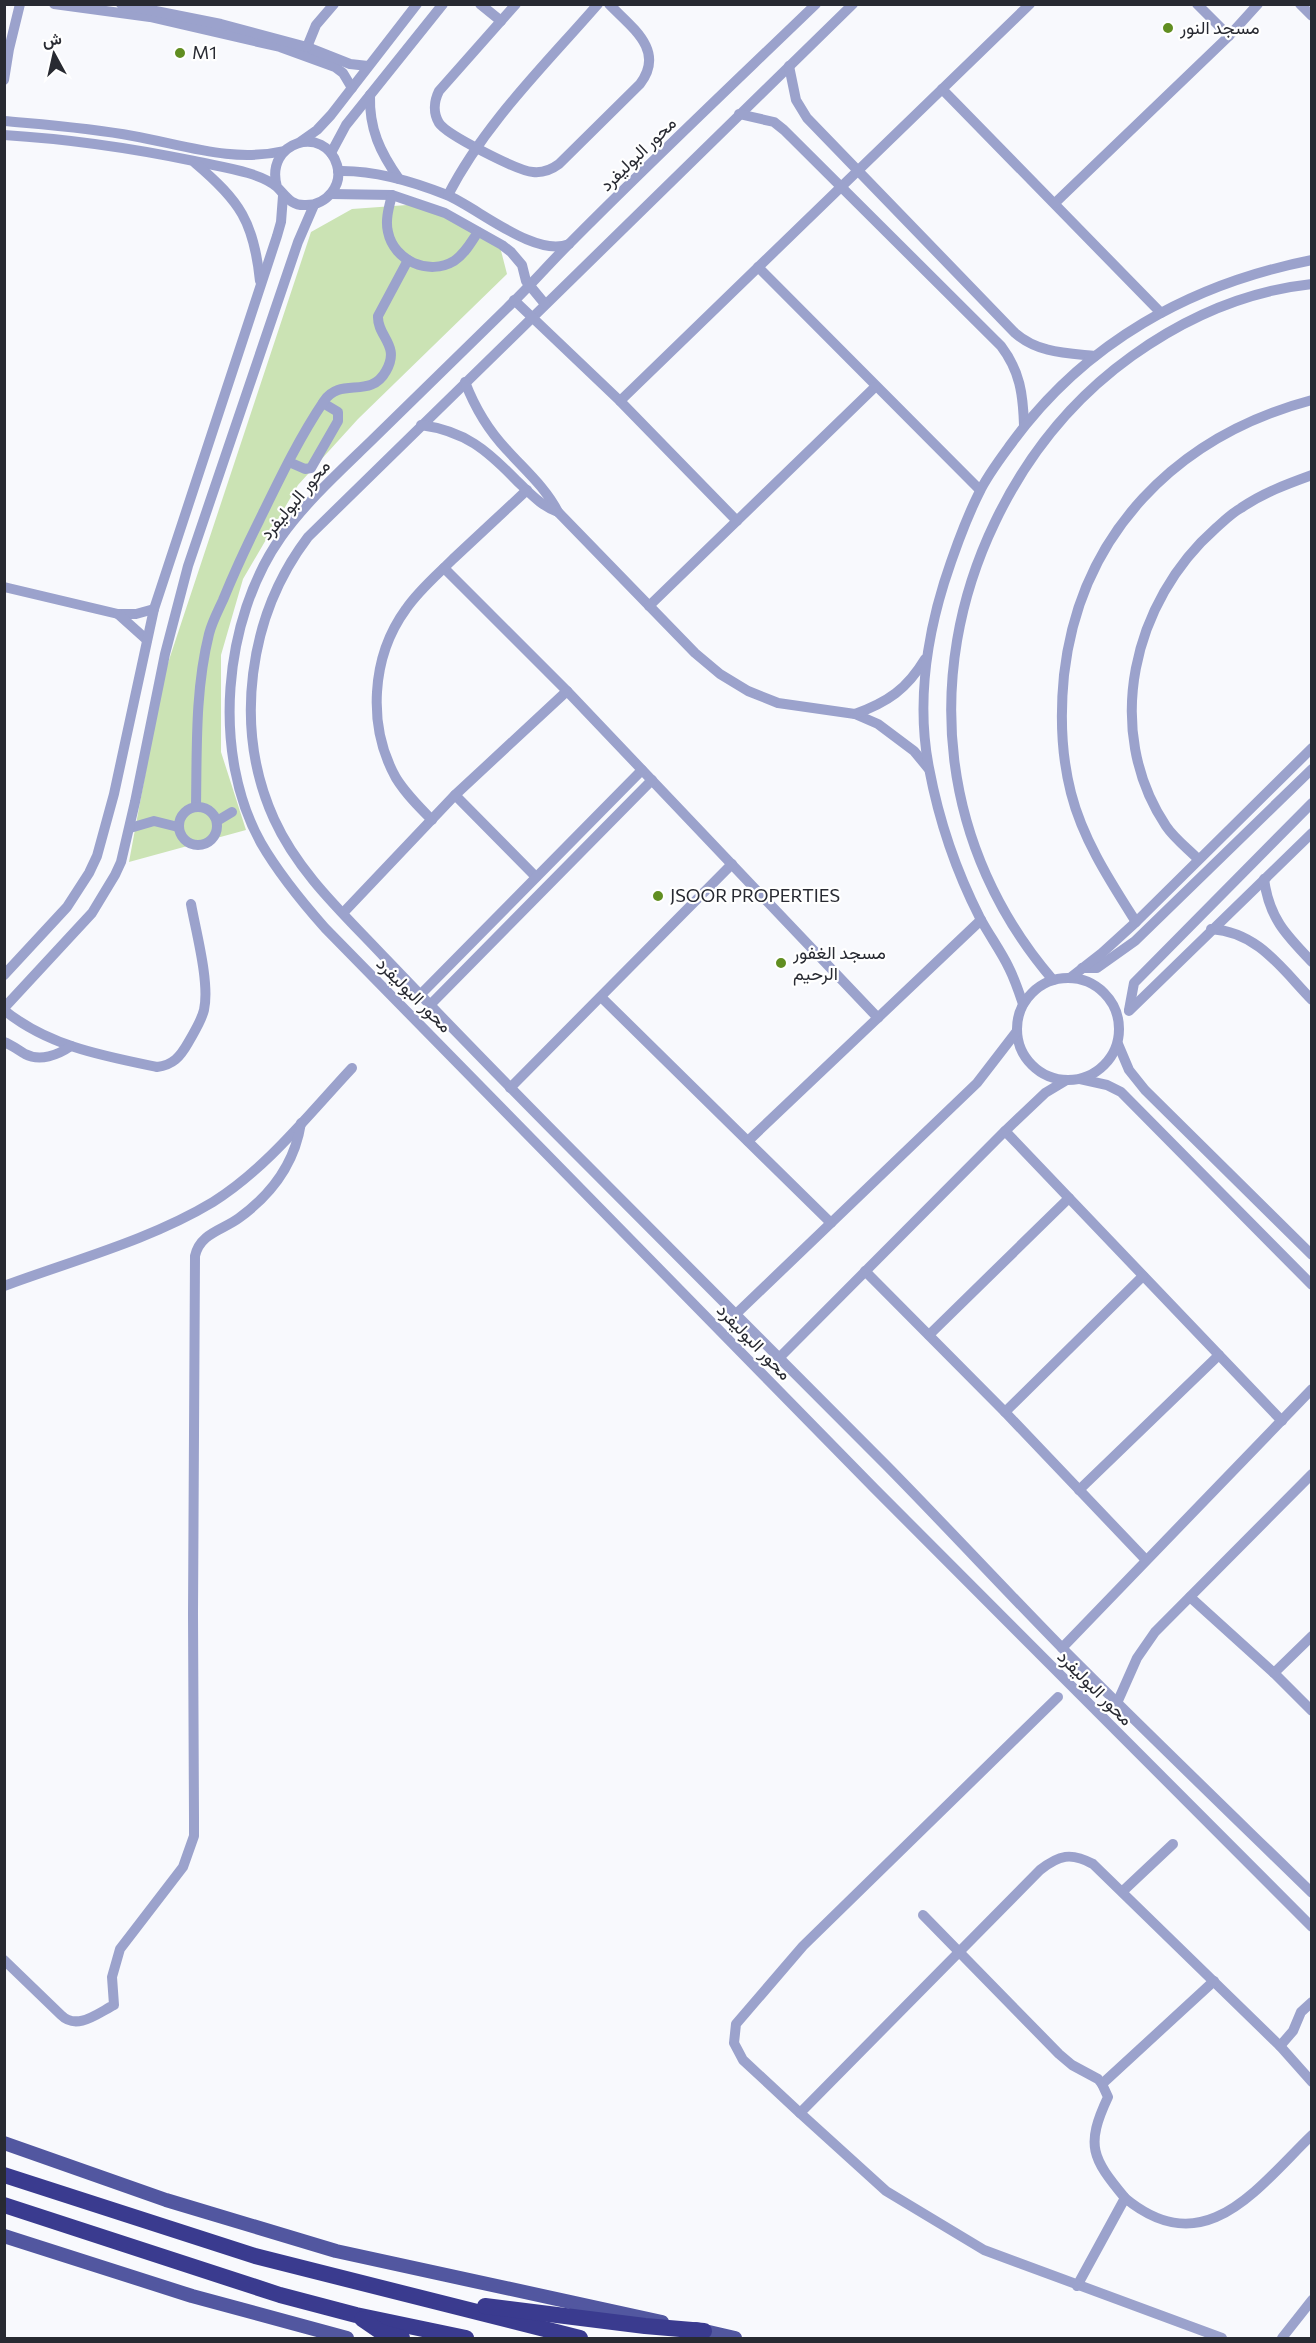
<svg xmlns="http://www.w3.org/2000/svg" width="1316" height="2343" font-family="Commissioner,Vazirmatn,sans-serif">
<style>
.green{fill:#cbe3b4}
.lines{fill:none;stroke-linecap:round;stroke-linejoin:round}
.minor{stroke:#9ba2cc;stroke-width:10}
.major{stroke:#5257a0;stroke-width:14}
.highway{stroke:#3a3b8f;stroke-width:16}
.poi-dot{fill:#618e21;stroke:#fff;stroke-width:2}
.labels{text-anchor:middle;stroke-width:4.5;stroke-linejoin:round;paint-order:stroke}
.poi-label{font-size:18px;fill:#282a32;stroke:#fff;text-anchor:start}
.street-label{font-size:18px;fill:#282a32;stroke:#fff}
</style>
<rect width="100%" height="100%" fill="#f8f9fd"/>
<polygon class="green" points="421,204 498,239 507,274 358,419 298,485 243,579 221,655 221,752 246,830 129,862 163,678 311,232 352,209"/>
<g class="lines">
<g class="minor">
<polyline points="54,4 150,17 280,47 335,67 343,73 352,88"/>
<polyline points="121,4 221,24 307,47 350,64 368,66"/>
<polyline points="480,4 501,21"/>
<path d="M516,4l-77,87c-5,10 -6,22 0,32 8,12 79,48 94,49 10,1 18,-2 26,-8l81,-80c26,-34 -9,-57 -31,-80"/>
<path d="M816,4c-83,80 -167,159 -248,241 -21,21 -40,43 -62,64 -45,44 -90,88 -136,133 -31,30 -64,60 -89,95 -58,82 -70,217 -20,306 18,31 41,59 64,85l550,561 437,438"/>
<path d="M853,4l-545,533c-60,79 -75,191 -34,282 25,55 71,96 112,140 66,69 133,138 201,206 100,100 200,200 299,300 61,62 120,126 181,188 81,81 163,160 245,240"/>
<polyline points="1197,4 1229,36"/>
<polyline points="1300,4 1312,16"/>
<polyline points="307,47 316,25 334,4"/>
<path d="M789,66l7,34 11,18 208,215c23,20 51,20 80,23"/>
<polyline points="4,80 9,49 20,4"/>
<polyline points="942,89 1161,313"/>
<path d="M370,95c-1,34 10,57 29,84"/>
<path d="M739,114l35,8 10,8 217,216c19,25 22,48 23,79"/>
<path d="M4,121c44,4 87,7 129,15 51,9 99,27 151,15"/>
<path d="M4,135c65,4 127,13 190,26 18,4 37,7 54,12 10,3 21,7 29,14 9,9 14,19 29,18 21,0 37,-20 31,-40 -12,-41 -73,-24 -60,22"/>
<polyline points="300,142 317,130 331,115 417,4"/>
<polyline points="331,153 346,125 443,4"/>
<path d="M195,163c45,38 59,59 65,118"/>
<path d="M338,171c37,-1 74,10 109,24 31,13 88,63 122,49"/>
<polyline points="331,194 392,195 445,213 502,245 511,252 522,265 526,281 545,304"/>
<path d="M392,195c-3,12 -7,25 -4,37 6,29 41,44 66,29 11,-7 17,-19 24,-29"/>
<path d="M448,195c37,-72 97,-130 150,-191"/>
<polyline points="1055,203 1229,36 1258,4"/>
<polyline points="758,267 980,490"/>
<polyline points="514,300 620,401 737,521"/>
<path d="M465,382c10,26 23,48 42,68 18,20 39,38 51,62l137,141 25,21 28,17 30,12 77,11 23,10 36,27 14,17"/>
<polyline points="620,401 1030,4"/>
<path d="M421,425c44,6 66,25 96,56 13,12 24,25 41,31"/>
<polyline points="289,462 305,469 311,468 338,421 338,412 323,403"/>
<polyline points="444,568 567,691 878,1018"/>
<polyline points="4,587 118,614 136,614 154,609"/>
<polyline points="649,606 875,387"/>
<polyline points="118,614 147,640"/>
<path d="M855,714c33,-12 52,-25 70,-55"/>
<polyline points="455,795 536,877"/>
<path d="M196,806c1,-57 -1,-116 13,-172 3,-12 9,-23 14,-34 11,-27 23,-53 36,-79 20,-41 40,-83 65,-120 17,-25 46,-1 62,-30 15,-26 -9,-34 -8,-55l30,-56"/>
<circle cx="198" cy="826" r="19"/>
<path d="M432,820c-13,-13 -26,-26 -36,-42 -29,-52 -25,-121 10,-169 13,-19 31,-34 47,-50 25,-23 49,-46 74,-69"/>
<polyline points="217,821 232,812"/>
<polyline points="130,828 154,821 178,827"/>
<path d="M1198,859c-11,-11 -24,-21 -32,-33 -64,-96 -33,-225 50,-298 8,-7 16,-15 25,-20 22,-15 46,-24 71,-33"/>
<path d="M1264,879c5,39 22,56 48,83"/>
<polyline points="343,913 455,795 567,691"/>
<path d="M1136,922c-26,-41 -53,-82 -65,-129 -10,-39 -11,-78 -7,-118 16,-141 112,-239 248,-275"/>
<path d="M1211,929c47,3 70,39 101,71"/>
<polyline points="1082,968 1097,968 1135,941 1312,769"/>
<polyline points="4,975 67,907 89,873 97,856 114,794 154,609 277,236 281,222 283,196"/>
<circle cx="1068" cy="1029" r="51"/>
<polyline points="1070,978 1102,953 1136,922 1312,748"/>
<path d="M1053,980c-112,-130 -132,-304 -58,-458 32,-67 77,-123 137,-166 53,-38 115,-65 180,-72"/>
<polyline points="420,995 642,770"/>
<polyline points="601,997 831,1223"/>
<path d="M1023,1004c-4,-12 -8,-24 -14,-36 -8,-17 -20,-33 -29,-50 -24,-47 -41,-97 -51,-150 -12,-61 -3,-127 15,-185 10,-31 21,-62 35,-90 8,-17 21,-34 32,-49 73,-101 179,-160 301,-184"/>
<polyline points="430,1005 652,780"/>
<polyline points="4,1008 92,913 115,875 121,862 135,802 165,654 188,566 298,242 314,205"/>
<path d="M4,1010c44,36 99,46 153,57 16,-2 23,-10 31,-24 6,-11 13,-21 16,-33 6,-27 -8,-78 -13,-106"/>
<polyline points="1129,1010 1134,983 1312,803"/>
<polyline points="1129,1011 1312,833"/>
<path d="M4,1042c8,3 14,8 21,12 15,8 33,1 46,-8"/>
<polyline points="1118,1044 1129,1070 1145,1090 1312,1255"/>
<polyline points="1080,1079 1107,1085 1121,1092 1312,1285"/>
<polyline points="510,1088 732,864"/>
<polyline points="1005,1131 1282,1421"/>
<polyline points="748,1141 981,920"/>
<polyline points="865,1271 1005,1412 1146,1560"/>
<path d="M4,1286c70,-26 146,-46 209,-84 54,-34 96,-88 139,-134"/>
<polyline points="736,1314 977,1083 1017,1031"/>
<polyline points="929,1335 1069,1198"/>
<polyline points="779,1358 1005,1131 1045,1093 1065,1081"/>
<polyline points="1005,1412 1143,1276"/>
<polyline points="1079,1490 1219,1355"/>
<polyline points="1190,1597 1274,1673 1312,1711"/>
<polyline points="1062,1648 1312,1389"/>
<polyline points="1274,1673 1312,1636"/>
<polyline points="1117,1703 1137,1658 1155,1632 1312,1474"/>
<polyline points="1123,1891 1173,1844"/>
<path d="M923,1915l136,139 13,11 26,14 4,5 6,13c-23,49 -16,61 17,101"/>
<path d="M4,1960l57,55c16,16 37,-2 53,-10l-2,-28 8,-28 63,-82 11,-31v-17l-1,-205 2,-358c5,-23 28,-26 44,-38 33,-24 56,-56 62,-95"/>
<polyline points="1280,2046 1293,2031 1301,2012 1312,2002"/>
<polyline points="1102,2084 1214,1981"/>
<polyline points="800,2113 743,2060 734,2043 736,2024 803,1946 1058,1697"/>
<path d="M1077,2286l48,-88c80,66 132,-10 187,-63"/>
<path d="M1222,2338l-238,-88 -98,-59 -86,-78 240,-243c19,-15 31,-18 53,-6l187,182 32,36"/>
<polyline points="1282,2338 1312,2300"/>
</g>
<g class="major">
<polyline points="4,2143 166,2200 336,2251 662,2322"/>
<polyline points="4,2236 192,2296 347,2338"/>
<polyline points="696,2329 735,2338"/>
</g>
<g class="highway">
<polyline points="4,2175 255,2256 580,2338"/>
<polyline points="4,2205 280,2295 356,2315 466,2338"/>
<polyline points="485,2306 645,2326 704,2331"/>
<polyline points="362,2319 381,2332 402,2338"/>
</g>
</g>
<g class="poi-dot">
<circle cx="1168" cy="28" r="6"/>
<circle cx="180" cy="53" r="6"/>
<circle cx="658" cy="896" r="6"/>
<circle cx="781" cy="963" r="6"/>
</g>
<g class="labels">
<g class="poi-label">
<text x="1180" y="34">مسجد النور</text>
<text x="192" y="59">M1</text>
<text x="670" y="902">JSOOR PROPERTIES</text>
<text x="793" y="959">مسجد الغفور<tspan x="793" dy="21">الرحيم</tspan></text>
</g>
<g class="street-label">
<text transform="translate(638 154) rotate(-44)" y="6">محور البوليفرد</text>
<text transform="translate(295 500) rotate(-50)" y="6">محور البوليفرد</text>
<text transform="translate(414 995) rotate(45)" y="6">محور البوليفرد</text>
<text transform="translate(754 1342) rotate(46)" y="6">محور البوليفرد</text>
<text transform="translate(1095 1688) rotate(45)" y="6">محور البوليفرد</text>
</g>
</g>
<rect width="1316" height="2343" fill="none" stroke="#282a32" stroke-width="12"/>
<g transform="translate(54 54) rotate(352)" stroke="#ffffff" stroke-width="4.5" paint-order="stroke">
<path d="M0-4.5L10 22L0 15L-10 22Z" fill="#282a32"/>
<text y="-9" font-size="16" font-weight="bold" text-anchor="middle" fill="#282a32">ش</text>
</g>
</svg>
